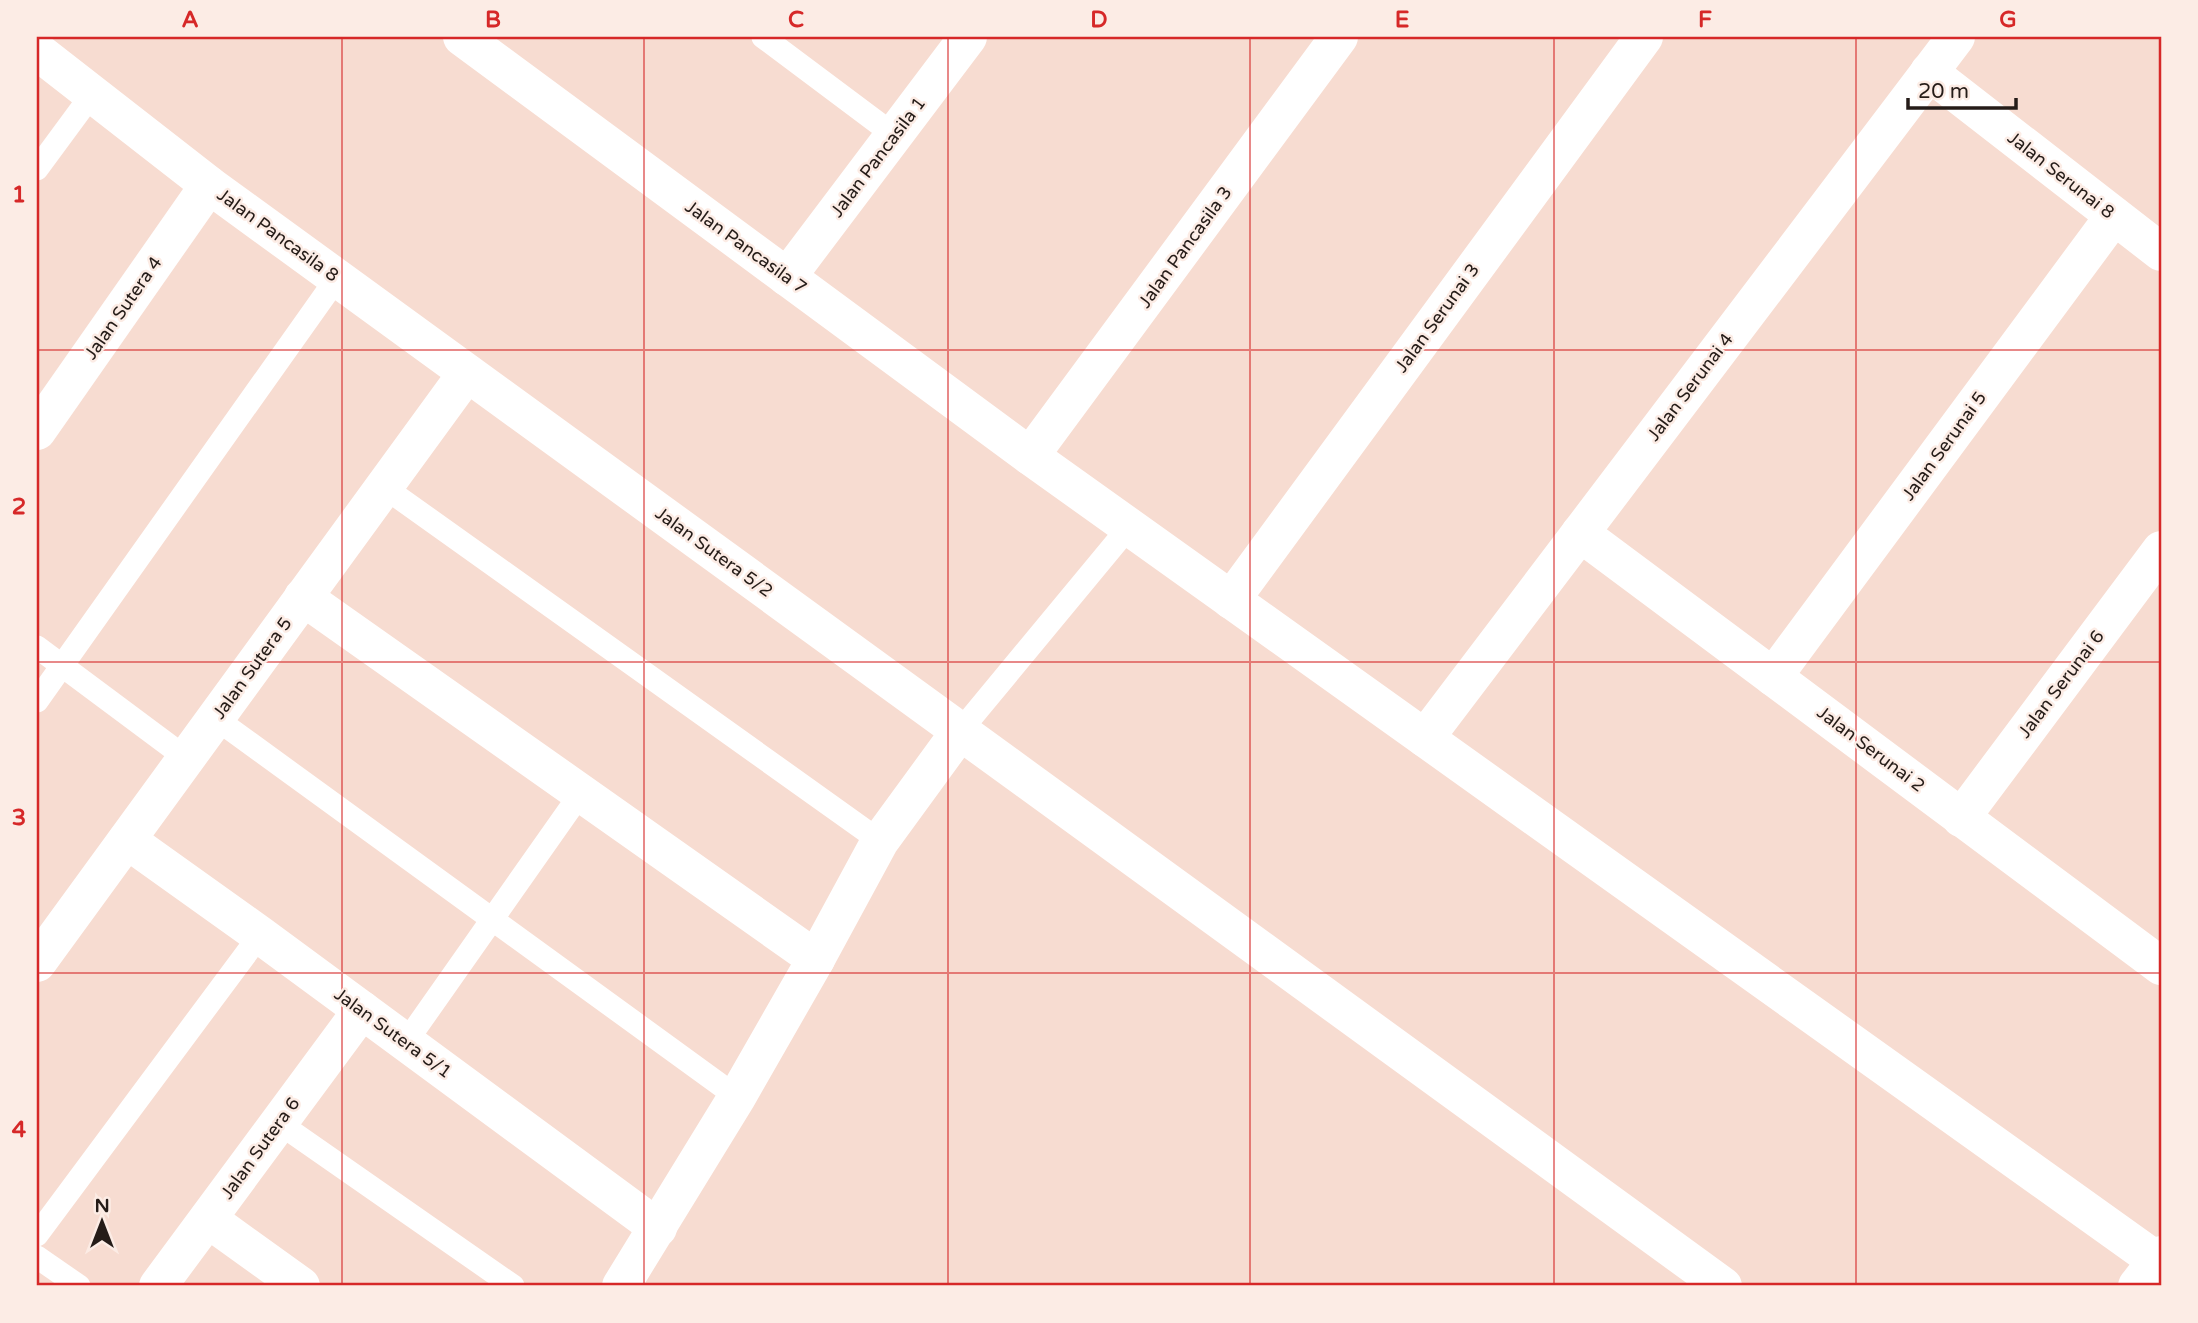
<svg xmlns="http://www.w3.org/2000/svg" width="2198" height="1323" font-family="'Varela Round',sans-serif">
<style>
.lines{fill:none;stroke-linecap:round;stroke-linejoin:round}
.service{stroke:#fff;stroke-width:23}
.minor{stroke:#fff;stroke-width:38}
.grid{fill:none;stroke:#d62828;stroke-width:2;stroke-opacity:0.55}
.labels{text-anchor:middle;stroke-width:5;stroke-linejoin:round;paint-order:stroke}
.street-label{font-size:18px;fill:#251c18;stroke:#fcece5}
.neatline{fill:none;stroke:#d62828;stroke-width:2.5}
.grid-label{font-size:23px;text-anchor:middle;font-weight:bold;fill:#d62828}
</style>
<rect width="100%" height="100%" fill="#f7dcd1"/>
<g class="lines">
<g class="service">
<polyline points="763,37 894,135"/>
<polyline points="37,169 93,93"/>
<polyline points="384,487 880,841"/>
<polyline points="37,647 186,758"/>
<polyline points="37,701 337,278"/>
<polyline points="215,718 737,1097"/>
<polyline points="961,730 1129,527"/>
<polyline points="406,1042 581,793"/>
<polyline points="279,1123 513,1286"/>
<polyline points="37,1235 260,935"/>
<polyline points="37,1257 79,1286"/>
</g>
<g class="minor">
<polyline points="462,37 1030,456 2157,1261"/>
<polyline points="37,51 209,185 1723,1286"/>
<polyline points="1929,72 2161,252"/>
<polyline points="787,277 968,37"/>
<polyline points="37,431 209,185"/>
<polyline points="1030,456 1339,37"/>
<polyline points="1580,533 2161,966"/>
<polyline points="303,597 816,959"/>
<polyline points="1231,600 1644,37"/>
<polyline points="1773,677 2114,216"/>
<polyline points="1425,738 1956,37"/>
<polyline points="1961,818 2161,550"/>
<polyline points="127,840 260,935 658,1228"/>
<polyline points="37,963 467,373"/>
<polyline points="208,1219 301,1286"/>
<polyline points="158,1286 362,1010"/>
<polyline points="621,1286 737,1097 816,959 880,841 961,730"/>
<polyline points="2137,1286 2161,1255"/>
</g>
</g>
<path class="grid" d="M342,37v1249M644,37v1249M948,37v1249M1250,37v1249M1554,37v1249M1856,37v1249M37,350h2124M37,662h2124M37,973h2124"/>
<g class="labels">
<g class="street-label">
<text transform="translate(878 157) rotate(-53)" y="6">Jalan Pancasila 1</text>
<text transform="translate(2061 175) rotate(38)" y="6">Jalan Serunai 8</text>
<text transform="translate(278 235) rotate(36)" y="6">Jalan Pancasila 8</text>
<text transform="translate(746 247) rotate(36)" y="6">Jalan Pancasila 7</text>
<text transform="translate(1185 247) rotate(-54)" y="6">Jalan Pancasila 3</text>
<text transform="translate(123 308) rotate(-55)" y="6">Jalan Sutera 4</text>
<text transform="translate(1437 318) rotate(-54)" y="6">Jalan Serunai 3</text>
<text transform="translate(1690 387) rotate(-53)" y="6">Jalan Serunai 4</text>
<text transform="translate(1944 446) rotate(-54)" y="6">Jalan Serunai 5</text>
<text transform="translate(714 552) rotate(36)" y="6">Jalan Sutera 5/2</text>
<text transform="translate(252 668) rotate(-54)" y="6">Jalan Sutera 5</text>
<text transform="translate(2061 684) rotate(-53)" y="6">Jalan Serunai 6</text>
<text transform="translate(1871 749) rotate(37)" y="6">Jalan Serunai 2</text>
<text transform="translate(393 1033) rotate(36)" y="6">Jalan Sutera 5/1</text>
<text transform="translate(260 1148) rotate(-54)" y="6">Jalan Sutera 6</text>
</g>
</g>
<rect width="2198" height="1323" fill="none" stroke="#fcece5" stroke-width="77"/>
<g transform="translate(102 1222)" stroke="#fcece5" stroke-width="5" paint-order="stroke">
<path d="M0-5L12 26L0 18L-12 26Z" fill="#251c18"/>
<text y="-10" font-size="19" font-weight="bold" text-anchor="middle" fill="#251c18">N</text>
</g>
<path d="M1908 98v10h108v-10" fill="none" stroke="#251c18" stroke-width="3.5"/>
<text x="1918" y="98" font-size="21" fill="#251c18" stroke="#fcece5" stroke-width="5" paint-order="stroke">20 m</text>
<rect x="38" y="38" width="2122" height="1246" class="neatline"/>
<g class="grid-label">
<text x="190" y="27">A</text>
<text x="493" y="27">B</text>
<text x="796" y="27">C</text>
<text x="1099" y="27">D</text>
<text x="1402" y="27">E</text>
<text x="1705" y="27">F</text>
<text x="2008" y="27">G</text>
<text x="19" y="202">1</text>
<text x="19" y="514">2</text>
<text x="19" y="825">3</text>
<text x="19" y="1137">4</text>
</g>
</svg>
